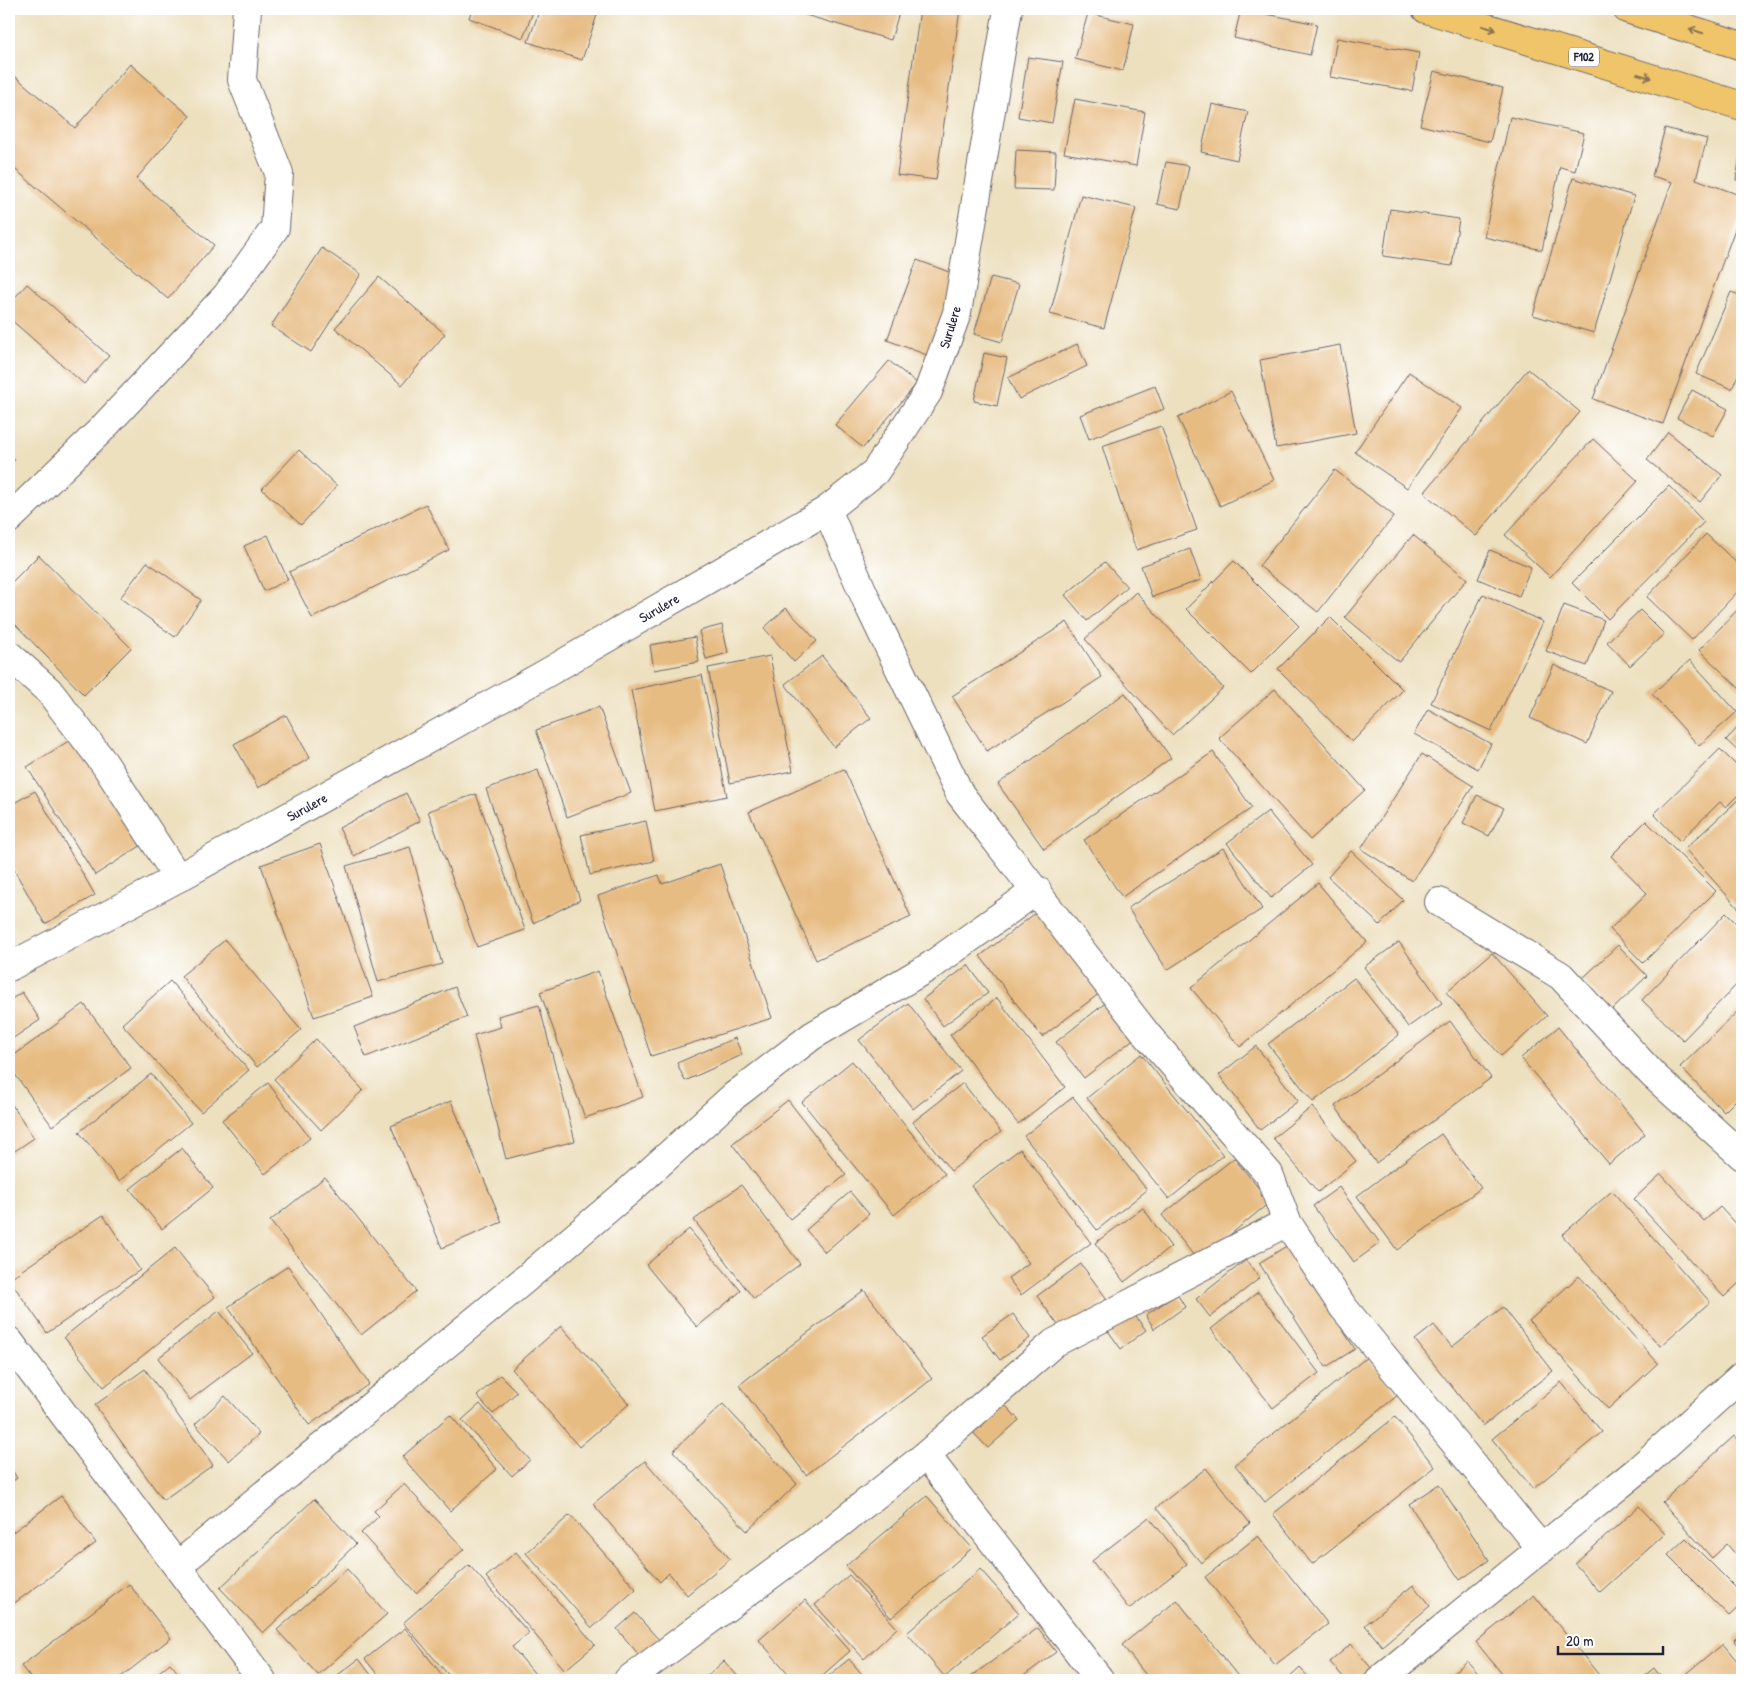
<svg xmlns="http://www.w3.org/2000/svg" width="1751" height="1689" font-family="'Patrick Hand',sans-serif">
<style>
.building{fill:#e7bc83}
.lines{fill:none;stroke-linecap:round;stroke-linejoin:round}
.minor-casing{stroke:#696469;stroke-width:30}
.trunk-casing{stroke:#696469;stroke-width:30}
.minor{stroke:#fff;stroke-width:28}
.trunk{stroke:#f0c469;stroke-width:28}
.oneway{stroke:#897352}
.labels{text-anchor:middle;stroke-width:4;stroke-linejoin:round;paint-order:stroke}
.shield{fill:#fff;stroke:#646476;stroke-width:1}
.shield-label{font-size:12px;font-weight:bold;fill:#22223b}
.street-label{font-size:14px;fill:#22223b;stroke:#fff}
</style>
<rect width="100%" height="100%" fill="#fff"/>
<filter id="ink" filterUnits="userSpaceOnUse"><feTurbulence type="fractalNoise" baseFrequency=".02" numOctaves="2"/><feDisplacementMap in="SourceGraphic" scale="10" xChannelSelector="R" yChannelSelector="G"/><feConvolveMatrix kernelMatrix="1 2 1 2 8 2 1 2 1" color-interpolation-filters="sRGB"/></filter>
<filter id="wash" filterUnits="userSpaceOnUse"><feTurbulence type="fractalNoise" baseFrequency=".0096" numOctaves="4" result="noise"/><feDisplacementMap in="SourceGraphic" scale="20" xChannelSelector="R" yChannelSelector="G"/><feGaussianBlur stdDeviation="1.12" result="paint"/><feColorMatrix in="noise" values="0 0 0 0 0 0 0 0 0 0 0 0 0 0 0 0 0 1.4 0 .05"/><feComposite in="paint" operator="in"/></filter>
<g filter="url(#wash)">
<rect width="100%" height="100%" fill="#ede0bf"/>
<g id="blocks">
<g class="building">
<polygon points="472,9 534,9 523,38 469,18"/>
<polygon points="540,9 599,9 582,60 528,42"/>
<polygon points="804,9 900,9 891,40 802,14"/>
<polygon points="920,9 960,9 936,180 897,175"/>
<polygon points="1241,9 1317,24 1310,55 1234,38"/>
<polygon points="1088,13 1134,24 1123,71 1075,59"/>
<polygon points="1337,38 1419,53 1412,91 1330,77"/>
<polygon points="1028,57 1063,62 1052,123 1018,117"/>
<polygon points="130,64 190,116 136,179 214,245 168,299 9,164 9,71 75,128"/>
<polygon points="1434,71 1503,88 1490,142 1420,125"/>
<polygon points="1075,99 1145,112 1136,166 1064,153"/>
<polygon points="1212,104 1248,112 1237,160 1201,152"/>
<polygon points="1510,117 1584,133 1575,171 1560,167 1542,250 1484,237"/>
<polygon points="1665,128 1707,139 1696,179 1742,196 1742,210 1663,424 1593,399 1672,182 1652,176"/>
<polygon points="1741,149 1742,149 1742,181 1736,180"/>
<polygon points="1016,150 1056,152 1054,190 1014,189"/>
<polygon points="1166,162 1189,166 1180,209 1157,204"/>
<polygon points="1573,178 1634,196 1594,333 1533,315"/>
<polygon points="1081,195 1136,208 1104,328 1050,314"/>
<polygon points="1390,209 1459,219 1452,266 1383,256"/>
<polygon points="322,248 361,274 311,352 271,326"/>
<polygon points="917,260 957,275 927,355 887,340"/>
<polygon points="379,277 445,334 402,385 335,328"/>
<polygon points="991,277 1019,284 1002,342 974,334"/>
<polygon points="27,284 109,356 84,384 9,318 9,304"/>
<polygon points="1731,292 1742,296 1742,365 1732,389 1696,374"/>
<polygon points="1077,344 1087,366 1019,399 1008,378"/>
<polygon points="1340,345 1356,433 1276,448 1260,360"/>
<polygon points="984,353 1007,358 997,406 974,401"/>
<polygon points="889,361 917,383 863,448 835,425"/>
<polygon points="1528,369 1580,412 1476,536 1424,493"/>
<polygon points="1409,372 1462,408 1407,488 1355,452"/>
<polygon points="1155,386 1164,409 1089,439 1080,415"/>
<polygon points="1692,390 1728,409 1713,436 1677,418"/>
<polygon points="1231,391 1274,480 1220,506 1178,418"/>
<polygon points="1161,426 1197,530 1136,550 1102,446"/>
<polygon points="1668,432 1722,475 1700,502 1647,460"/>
<polygon points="1593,439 1638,481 1550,577 1505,535"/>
<polygon points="299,450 337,486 301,525 262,489"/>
<polygon points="9,455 15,459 9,468"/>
<polygon points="1335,470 1394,516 1318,612 1259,566"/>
<polygon points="1669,486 1704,522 1608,619 1572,583"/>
<polygon points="426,504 449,550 312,618 289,572"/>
<polygon points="1706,534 1742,568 1742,587 1692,640 1647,597"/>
<polygon points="268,535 288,580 264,591 244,546"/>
<polygon points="1413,535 1467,579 1399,662 1345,617"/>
<polygon points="1190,549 1201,580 1152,597 1141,566"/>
<polygon points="1490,550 1531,567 1519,596 1478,579"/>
<polygon points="39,555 131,648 84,695 9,618 9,585"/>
<polygon points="1234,561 1299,626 1251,674 1186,609"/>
<polygon points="147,562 201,600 175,637 120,598"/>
<polygon points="1105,562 1127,587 1087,621 1065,595"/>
<polygon points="1136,592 1223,688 1172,735 1085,639"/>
<polygon points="1483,594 1543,622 1491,731 1431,703"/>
<polygon points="1564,605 1604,620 1587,666 1546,651"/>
<polygon points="1742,605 1742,691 1699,650"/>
<polygon points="786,608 817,641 794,662 764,628"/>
<polygon points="1640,610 1664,634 1630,666 1607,642"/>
<polygon points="1330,617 1403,690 1352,742 1278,669"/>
<polygon points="1067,622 1102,677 987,751 952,696"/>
<polygon points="722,625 728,653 706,659 699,631"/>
<polygon points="695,637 699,662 654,670 650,645"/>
<polygon points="770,656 793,771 730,783 708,668"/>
<polygon points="822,656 871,718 834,747 785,684"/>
<polygon points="1690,660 1737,712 1699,746 1652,694"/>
<polygon points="1554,665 1611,691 1587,744 1530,718"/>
<polygon points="702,675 727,796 655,811 631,690"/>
<polygon points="1275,689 1365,790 1310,840 1219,738"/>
<polygon points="1125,693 1171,758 1044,849 998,784"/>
<polygon points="599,707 631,793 567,817 536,730"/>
<polygon points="1428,709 1491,744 1478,769 1414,734"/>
<polygon points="286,715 310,758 258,788 234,744"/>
<polygon points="1742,723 1742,755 1726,740"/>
<polygon points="75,737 142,845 95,875 27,767"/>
<polygon points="1720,749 1742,771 1742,791 1726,807 1720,802 1680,841 1654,814"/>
<polygon points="1213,752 1252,808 1122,897 1084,840"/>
<polygon points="1422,754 1473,786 1412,881 1361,849"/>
<polygon points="844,769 911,917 816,960 749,812"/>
<polygon points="538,770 580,900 533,923 486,789"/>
<polygon points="35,791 95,895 45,924 9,861 9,806"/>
<polygon points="406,793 420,821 354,856 339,828"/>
<polygon points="476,794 525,930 477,947 428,811"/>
<polygon points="1477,795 1504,808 1489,836 1463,823"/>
<polygon points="1740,798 1742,801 1742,912 1685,849"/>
<polygon points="1268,811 1312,865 1271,898 1227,843"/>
<polygon points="646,821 654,861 590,875 581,835"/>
<polygon points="1646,821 1716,891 1643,963 1610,929 1647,893 1611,856"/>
<polygon points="320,844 373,997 314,1017 261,865"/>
<polygon points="410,847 442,964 378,982 346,866"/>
<polygon points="1223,848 1262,909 1167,970 1128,908"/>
<polygon points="1351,851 1403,900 1380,925 1328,877"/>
<polygon points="720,864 772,1018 651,1056 598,896 659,875 662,884"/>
<polygon points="1318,883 1367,942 1240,1047 1191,988"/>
<polygon points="1038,911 1100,993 1042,1037 980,956"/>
<polygon points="1726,913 1742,929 1742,979 1683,1040 1642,1000"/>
<polygon points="225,940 301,1030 257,1067 181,976"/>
<polygon points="1399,942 1442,1003 1408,1027 1364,967"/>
<polygon points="1618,945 1647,976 1612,1010 1582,979"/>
<polygon points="1492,953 1547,1016 1501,1056 1446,992"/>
<polygon points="968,965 988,993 943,1026 923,999"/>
<polygon points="598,971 643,1097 585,1118 540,992"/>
<polygon points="1354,978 1399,1035 1313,1102 1268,1044"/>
<polygon points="170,981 249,1070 201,1112 122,1024"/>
<polygon points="455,987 467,1017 366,1057 354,1027"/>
<polygon points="22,992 40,1020 9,1041 9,1001"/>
<polygon points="997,998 1065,1087 1018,1124 950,1035"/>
<polygon points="1108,1001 1136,1037 1084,1078 1056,1042"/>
<polygon points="908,1003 961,1071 913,1109 859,1040"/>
<polygon points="84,1004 131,1068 52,1126 9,1066 9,1059"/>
<polygon points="539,1005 575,1141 506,1159 474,1035 501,1027 498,1016"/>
<polygon points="1742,1007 1742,1094 1724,1112 1680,1067"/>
<polygon points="1450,1021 1491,1078 1376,1163 1335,1106"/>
<polygon points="1558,1027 1645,1134 1609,1164 1521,1058"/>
<polygon points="735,1038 742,1055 685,1081 677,1063"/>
<polygon points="316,1039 363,1090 321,1130 274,1079"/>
<polygon points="1256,1046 1298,1101 1260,1130 1219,1075"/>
<polygon points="1141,1054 1223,1155 1169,1199 1087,1098"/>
<polygon points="852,1061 945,1174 894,1215 802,1102"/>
<polygon points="151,1074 191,1123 119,1181 79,1132"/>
<polygon points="268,1083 310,1138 265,1174 222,1120"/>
<polygon points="963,1083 1001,1132 951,1171 913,1122"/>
<polygon points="1073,1097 1147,1190 1097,1230 1024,1136"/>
<polygon points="9,1100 34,1138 9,1155"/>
<polygon points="788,1100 846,1175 790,1219 732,1144"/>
<polygon points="451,1101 502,1222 442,1248 391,1126"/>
<polygon points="1312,1107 1356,1161 1318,1192 1273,1138"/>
<polygon points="1441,1134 1481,1188 1397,1250 1357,1196"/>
<polygon points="182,1148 213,1188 162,1229 130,1189"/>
<polygon points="1020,1149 1091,1243 1021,1295 1008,1278 1029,1263 971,1186"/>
<polygon points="1234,1158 1270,1202 1198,1261 1162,1215"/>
<polygon points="1661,1174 1704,1221 1720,1207 1742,1231 1742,1280 1724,1297 1634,1199"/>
<polygon points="325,1177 416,1291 361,1335 270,1221"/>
<polygon points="741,1185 800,1264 754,1299 694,1220"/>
<polygon points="1339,1187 1380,1243 1354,1262 1313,1206"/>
<polygon points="1612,1191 1710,1302 1660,1346 1562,1235"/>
<polygon points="850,1192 869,1214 825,1252 806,1230"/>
<polygon points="1143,1208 1171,1247 1124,1282 1095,1243"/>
<polygon points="103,1215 140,1270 47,1333 9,1279"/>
<polygon points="689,1229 741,1291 697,1327 646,1265"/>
<polygon points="1288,1245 1355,1349 1326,1367 1259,1263"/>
<polygon points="175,1248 215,1297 104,1387 64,1337"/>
<polygon points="1246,1260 1260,1278 1210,1317 1196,1299"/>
<polygon points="1081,1264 1107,1299 1063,1332 1037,1296"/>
<polygon points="288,1266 369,1384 309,1425 228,1307"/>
<polygon points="1579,1276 1658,1363 1608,1409 1529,1321"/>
<polygon points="864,1290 932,1379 806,1475 739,1385"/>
<polygon points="1258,1292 1319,1373 1273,1408 1211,1329"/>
<polygon points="1177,1294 1185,1307 1154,1329 1146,1315"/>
<polygon points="1503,1307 1553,1371 1483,1426 1415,1340 1434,1325 1452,1347"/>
<polygon points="1130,1309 1146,1330 1121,1349 1106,1328"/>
<polygon points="219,1311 252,1353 190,1400 158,1358"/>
<polygon points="1013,1314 1030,1338 1000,1360 982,1336"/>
<polygon points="561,1326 629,1404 579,1447 512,1369"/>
<polygon points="1367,1357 1398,1395 1265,1502 1235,1465"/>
<polygon points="145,1369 213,1465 163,1500 95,1405"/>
<polygon points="500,1375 517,1392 493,1414 477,1396"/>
<polygon points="1561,1382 1602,1432 1533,1489 1492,1439"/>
<polygon points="225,1396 259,1434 229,1461 195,1424"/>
<polygon points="998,1397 1019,1420 988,1448 966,1425"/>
<polygon points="480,1404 530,1460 512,1476 462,1420"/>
<polygon points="723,1404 797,1484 747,1531 673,1451"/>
<polygon points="450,1415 497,1469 450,1511 402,1457"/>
<polygon points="1395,1417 1435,1467 1312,1564 1273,1514"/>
<polygon points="1734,1436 1742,1445 1742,1562 1727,1544 1712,1558 1662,1502"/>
<polygon points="645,1461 730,1559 687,1595 669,1573 660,1582 593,1504"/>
<polygon points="9,1465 17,1478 9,1484"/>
<polygon points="1206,1468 1250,1523 1201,1563 1156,1508"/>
<polygon points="404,1484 464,1549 416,1593 361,1533 379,1516 374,1511"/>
<polygon points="1439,1484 1489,1560 1460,1580 1409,1504"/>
<polygon points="61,1496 96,1543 9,1607 9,1535"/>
<polygon points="927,1496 972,1548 891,1618 846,1566"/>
<polygon points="314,1499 356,1544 263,1633 220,1588"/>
<polygon points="1639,1506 1665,1534 1600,1592 1575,1564"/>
<polygon points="570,1515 636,1589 592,1628 526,1553"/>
<polygon points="1149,1517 1187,1564 1129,1609 1092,1561"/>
<polygon points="1258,1536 1328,1624 1275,1665 1205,1577"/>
<polygon points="1686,1538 1742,1594 1742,1604 1729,1616 1668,1555"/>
<polygon points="516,1552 595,1645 565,1670 486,1577"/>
<polygon points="469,1565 529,1633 512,1647 536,1675 530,1680 453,1680 403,1623"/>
<polygon points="347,1569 387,1614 318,1675 277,1630"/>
<polygon points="980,1569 1019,1613 945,1677 907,1633"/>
<polygon points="849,1575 897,1628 864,1659 815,1605"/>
<polygon points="129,1584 171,1638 117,1680 32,1680 21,1666"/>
<polygon points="1413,1585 1430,1606 1382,1646 1365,1625"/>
<polygon points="1534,1595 1603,1680 1507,1680 1476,1642"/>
<polygon points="805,1600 850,1651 817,1680 794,1680 759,1640"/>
<polygon points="1177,1600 1241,1680 1150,1680 1122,1645"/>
<polygon points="635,1613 659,1640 640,1656 617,1629"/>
<polygon points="405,1628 446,1680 382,1680 365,1659"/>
<polygon points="1038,1628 1056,1652 1018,1680 966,1680"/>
<polygon points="1742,1632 1742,1649 1734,1640"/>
<polygon points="1351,1644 1372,1669 1359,1680 1346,1680 1330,1662"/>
<polygon points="1723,1644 1742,1667 1742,1680 1679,1680"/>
<polygon points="359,1659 375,1680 331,1680"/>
<polygon points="849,1659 867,1680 828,1680 826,1678"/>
<polygon points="724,1661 741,1680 703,1680"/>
<polygon points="1467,1661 1484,1680 1446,1680"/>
<polygon points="170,1663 184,1680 149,1680"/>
<polygon points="1300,1668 1311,1680 1287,1680"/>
<polygon points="1654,1668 1663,1680 1639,1680"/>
</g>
</g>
</g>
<g filter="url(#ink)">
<use href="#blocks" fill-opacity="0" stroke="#696469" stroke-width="1"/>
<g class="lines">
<g class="minor-casing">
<g id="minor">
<polyline points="827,510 870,608 960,794 1148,1036 1269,1174 1287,1222 1343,1307 1542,1549"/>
<polyline points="9,519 100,431 227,295 275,228 279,173 242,80 247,9"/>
<polyline points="9,655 49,691 104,763 178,878"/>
<polyline points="1439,902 1561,976 1653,1075 1742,1156"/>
<polyline points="9,967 178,878 545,674 827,510 875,472 928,392 957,313 1008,9"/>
<polyline points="9,1341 262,1680"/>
<polyline points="926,1455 1100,1680"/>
<polyline points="177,1566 523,1281 630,1190 734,1096 812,1036 932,965 1037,890"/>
<polyline points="628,1680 833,1529 926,1455 1054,1343 1287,1222"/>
<polyline points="1379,1680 1638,1470 1742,1376"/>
</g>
</g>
<g class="trunk-casing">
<g id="trunk">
<polyline points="1426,9 1742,106"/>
<polyline points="1627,9 1742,46"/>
</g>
</g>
<use href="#minor" class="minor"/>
<use href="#trunk" class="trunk"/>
</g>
<defs><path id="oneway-shaft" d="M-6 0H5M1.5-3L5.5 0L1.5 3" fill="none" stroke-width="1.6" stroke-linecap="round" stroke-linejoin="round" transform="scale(1.25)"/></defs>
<g class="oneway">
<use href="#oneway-shaft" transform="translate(1489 28) rotate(17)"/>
<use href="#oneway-shaft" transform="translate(1696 31) rotate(-162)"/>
<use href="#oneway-shaft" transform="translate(1644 76) rotate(17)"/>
</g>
</g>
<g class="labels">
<rect class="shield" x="1569" y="47.5" width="30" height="19" rx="4"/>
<g class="shield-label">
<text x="1584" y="61">F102</text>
</g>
<g class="street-label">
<text transform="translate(950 327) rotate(-73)" y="5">Surulere</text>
<text transform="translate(659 608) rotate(-30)" y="5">Surulere</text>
<text transform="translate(307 807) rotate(-29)" y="5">Surulere</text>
</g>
</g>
<rect width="1751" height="1689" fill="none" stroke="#fff" stroke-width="30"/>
<path d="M1558 1646v8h105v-8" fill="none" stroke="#22223b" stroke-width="2.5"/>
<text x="1566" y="1646" font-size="15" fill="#22223b" stroke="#ffffff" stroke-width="4" paint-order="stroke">20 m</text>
</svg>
